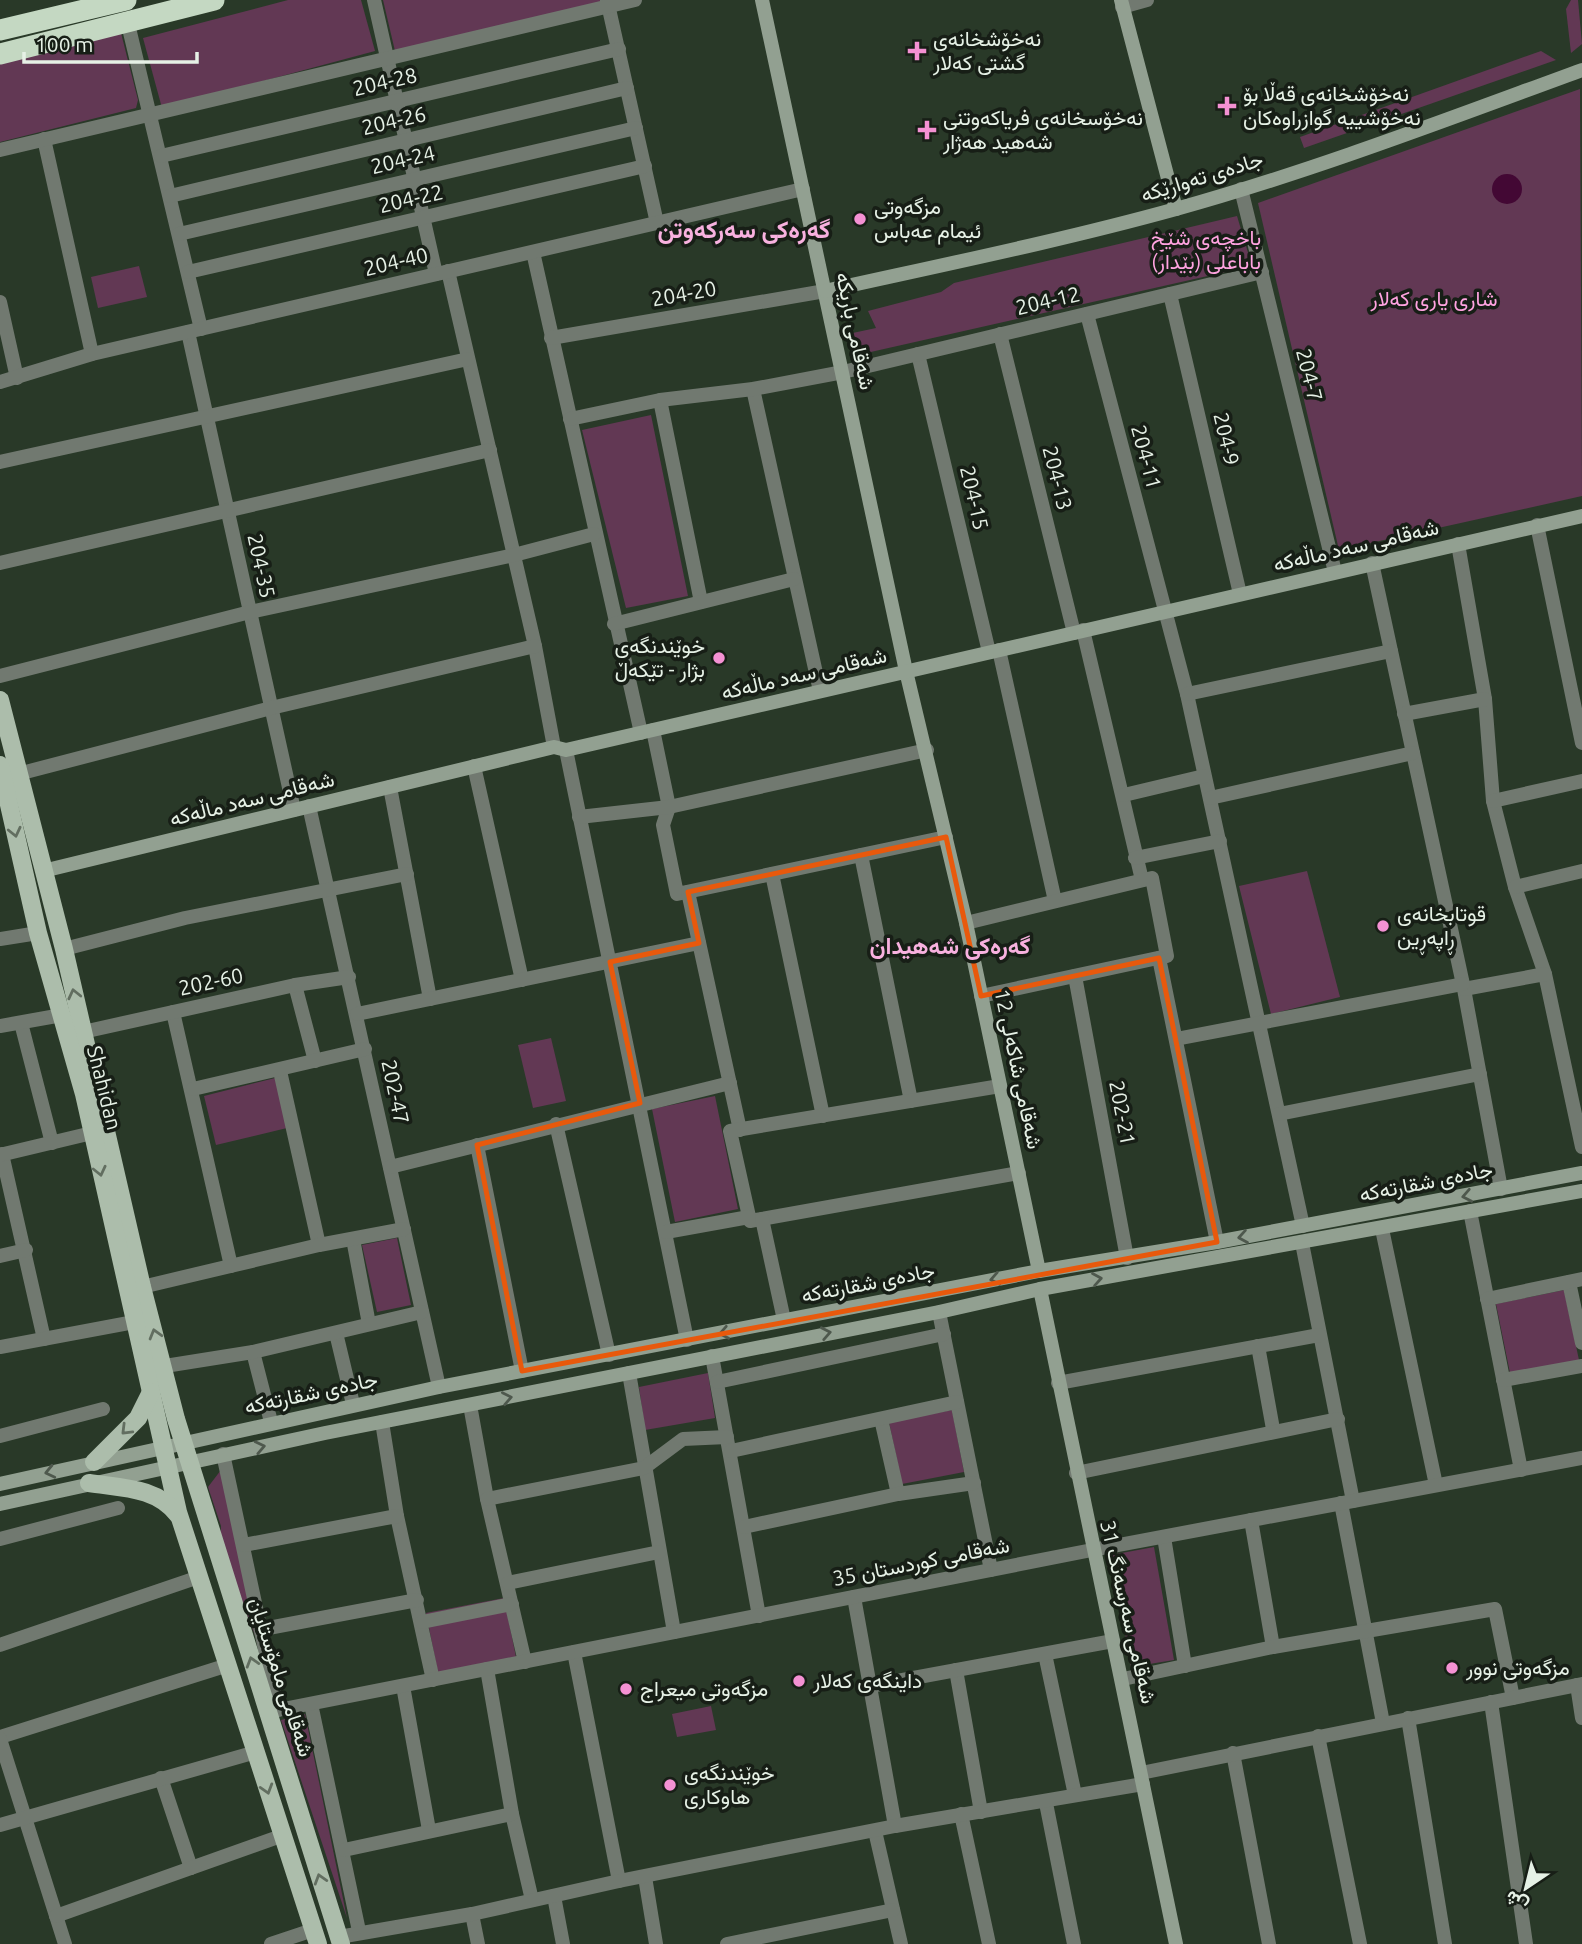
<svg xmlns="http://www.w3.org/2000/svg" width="1582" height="1944" font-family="Ubuntu,Vazirmatn,sans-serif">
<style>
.green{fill:#623854}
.water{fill:#430834}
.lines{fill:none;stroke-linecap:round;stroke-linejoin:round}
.street{stroke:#717970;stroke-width:14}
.secondary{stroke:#92a091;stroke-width:14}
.primary{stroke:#acbdab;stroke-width:18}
.highway{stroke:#c4d8c2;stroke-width:21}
.oneway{stroke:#626e60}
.oneway2{stroke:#4e584d}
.marked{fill:none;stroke:#e8590c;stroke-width:5;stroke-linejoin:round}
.poi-dot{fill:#f491d3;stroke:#171e16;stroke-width:2.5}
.labels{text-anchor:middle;stroke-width:7;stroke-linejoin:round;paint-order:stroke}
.poi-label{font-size:21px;fill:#e6f1e6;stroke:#171e16;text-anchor:start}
.street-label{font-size:21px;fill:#e6f1e6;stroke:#171e16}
.park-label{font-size:21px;fill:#ffa3e0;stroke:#171e16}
.neighbourhood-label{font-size:23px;font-weight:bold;fill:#f8b1df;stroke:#171e16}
.quarter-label{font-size:24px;font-weight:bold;fill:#f8b1df;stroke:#171e16}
</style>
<rect width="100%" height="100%" fill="#293928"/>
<g class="green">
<polygon points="288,0 361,0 375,51 162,108 143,38"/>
<polygon points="383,0 600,0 601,4 395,51"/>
<polygon points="1571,0 1578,0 1582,44 1571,53 1566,9"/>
<polygon points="121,33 138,100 136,108 0,142 0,64"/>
<polygon points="1541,51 1556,60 1304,148 1300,137"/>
<polygon points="1580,89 1582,496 1339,550 1258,203"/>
<polygon points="1237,216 1252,266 853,356 848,334 876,328 868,311 941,292 954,283"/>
<polygon points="139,266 147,297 98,308 91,277"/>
<polygon points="651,415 688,596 626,608 582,430"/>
<polygon points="1307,871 1340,997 1271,1014 1239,886"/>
<polygon points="551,1038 566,1101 533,1108 518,1045"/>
<polygon points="275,1078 287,1128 216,1145 204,1096"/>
<polygon points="715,1096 738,1209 675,1222 652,1109"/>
<polygon points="397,1238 411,1305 377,1312 362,1245"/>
<polygon points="1564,1290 1579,1360 1510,1373 1496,1304"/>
<polygon points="708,1373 715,1418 645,1430 639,1387"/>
<polygon points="952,1410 964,1472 902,1484 889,1422"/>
<polygon points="221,1470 258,1643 220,1544 221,1526 208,1487"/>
<polygon points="1154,1547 1174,1660 1131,1667 1111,1555"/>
<polygon points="504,1598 516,1657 438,1673 426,1613"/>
<polygon points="711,1706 716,1730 677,1737 672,1714"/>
<polygon points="305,1714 347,1918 281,1720"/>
</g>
<circle class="water" cx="1507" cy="189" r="15"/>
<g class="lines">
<g class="street">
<polyline points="374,0 436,274"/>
<polyline points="607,0 657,223"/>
<polyline points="1122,7 1147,0"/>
<polyline points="128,24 201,329"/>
<polyline points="44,139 92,354"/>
<polyline points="0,150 635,0"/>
<polyline points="161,156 619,49"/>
<polyline points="1241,189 1335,572"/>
<polyline points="170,196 627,88"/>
<polyline points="179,234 636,128"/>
<polyline points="533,252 641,733"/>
<polyline points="448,271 535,646 554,747"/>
<polyline points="188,272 645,166"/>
<polyline points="1170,294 1240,594"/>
<polyline points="0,302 17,378"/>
<polyline points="1087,314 1187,694 1303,1226"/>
<polyline points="188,332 294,810"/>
<polyline points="1000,334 1074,633"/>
<polyline points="551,338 825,291"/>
<polyline points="918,354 989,652"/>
<polyline points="0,382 92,354 803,189"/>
<polyline points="753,389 820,691"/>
<polyline points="660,400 701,602"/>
<polyline points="570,419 660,400 753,389 843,372 1262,272"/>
<polyline points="0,462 468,359"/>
<polyline points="1537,525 1582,743"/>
<polyline points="1458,544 1485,699 1493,801 1515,887 1545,974 1582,1147"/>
<polyline points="0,563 490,450"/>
<polyline points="1372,563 1464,989 1501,1189"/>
<polyline points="614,624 794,579"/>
<polyline points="1083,630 1142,880"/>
<polyline points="999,650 1055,901"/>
<polyline points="0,676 250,612 514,555 594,534"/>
<polyline points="1187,694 1391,651"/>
<polyline points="1404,714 1485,699"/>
<polyline points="653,730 669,807 663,825 677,894 946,837"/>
<polyline points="566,750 687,1340"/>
<polyline points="474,766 522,980"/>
<polyline points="18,774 271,708 535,646"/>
<polyline points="390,787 430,999"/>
<polyline points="1124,795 1204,776"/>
<polyline points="1210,798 1413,753"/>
<polyline points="1493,801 1582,781"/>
<polyline points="309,806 439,1387"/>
<polyline points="579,817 669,807 927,750"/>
<polyline points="861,855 911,1101"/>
<polyline points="1135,858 1220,841"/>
<polyline points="772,874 823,1116"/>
<polyline points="1515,887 1582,871"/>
<polyline points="688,892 740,1130"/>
<polyline points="966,923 1152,878 1167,956 981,996"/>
<polyline points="0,939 38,933"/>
<polyline points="64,949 185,918 407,874"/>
<polyline points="1159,958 1217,1242"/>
<polyline points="1075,976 1127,1258"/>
<polyline points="295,985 315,1061"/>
<polyline points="1464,989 1545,974"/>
<polyline points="173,1012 231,1266"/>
<polyline points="357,1014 699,943"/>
<polyline points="21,1023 52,1143"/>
<polyline points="0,1026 62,1015"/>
<polyline points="83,1032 295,985 349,977"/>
<polyline points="1176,1039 1463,984"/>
<polyline points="280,1071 319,1245"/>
<polyline points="1000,1086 730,1131 750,1221 1019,1173"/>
<polyline points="193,1089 365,1049"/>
<polyline points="1279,1114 1480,1074"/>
<polyline points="556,1124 609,1355"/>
<polyline points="477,1145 522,1371"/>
<polyline points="2,1154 44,1339"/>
<polyline points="0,1155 92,1133"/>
<polyline points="390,1167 730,1083"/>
<polyline points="1470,1211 1521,1470"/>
<polyline points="762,1219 784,1320"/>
<polyline points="1382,1229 1436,1485"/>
<polyline points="666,1232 749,1217"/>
<polyline points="353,1239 369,1324"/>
<polyline points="1302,1243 1353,1501"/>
<polyline points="0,1256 26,1250"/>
<polyline points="1569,1282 1582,1343"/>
<polyline points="142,1287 319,1245 404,1229"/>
<polyline points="1487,1299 1582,1279"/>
<polyline points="939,1312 991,1570"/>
<polyline points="336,1333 353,1404"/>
<polyline points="1258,1346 1273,1429"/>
<polyline points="0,1347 134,1322"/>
<polyline points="253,1352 271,1422"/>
<polyline points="712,1356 759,1616"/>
<polyline points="165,1366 253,1352 422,1312"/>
<polyline points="629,1373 674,1632"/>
<polyline points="1503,1380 1582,1366"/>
<polyline points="717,1382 944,1334"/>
<polyline points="1058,1383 1319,1335"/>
<polyline points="470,1405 487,1499 525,1662"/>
<polyline points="881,1419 898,1494"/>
<polyline points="382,1422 397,1516 433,1680"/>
<polyline points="0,1436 103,1409"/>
<polyline points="731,1451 957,1402"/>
<polyline points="223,1454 278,1710"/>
<polyline points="1076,1473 1338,1419"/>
<polyline points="487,1499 644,1468 683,1439 727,1437"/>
<polyline points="1341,1503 1383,1723"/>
<polyline points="1251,1520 1273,1647"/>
<polyline points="744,1527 898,1494 974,1483"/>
<polyline points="1164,1537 1185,1666"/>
<polyline points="0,1539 118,1508"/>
<polyline points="244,1545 397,1516"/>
<polyline points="508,1583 659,1552"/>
<polyline points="854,1597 895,1826"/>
<polyline points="422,1622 512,1604"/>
<polyline points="263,1629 417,1600"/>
<polyline points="0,1645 199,1577"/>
<polyline points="574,1652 619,1881"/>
<polyline points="1045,1654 1075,1795"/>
<polyline points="487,1669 512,1814 532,1900"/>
<polyline points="956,1670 981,1812"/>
<polyline points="1123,1679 1273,1647 1495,1609 1513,1698"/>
<polyline points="1577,1685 1582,1718"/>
<polyline points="403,1686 429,1830"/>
<polyline points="870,1686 1113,1641"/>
<polyline points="1491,1702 1526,1944"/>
<polyline points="311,1704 359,1931"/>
<polyline points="268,1712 1092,1550 1582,1458"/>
<polyline points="1408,1718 1445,1944"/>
<polyline points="1318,1736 1360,1944"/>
<polyline points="0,1737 228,1665"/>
<polyline points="0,1739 65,1944"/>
<polyline points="1233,1753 1269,1944"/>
<polyline points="1141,1773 1582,1684"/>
<polyline points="161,1778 191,1868"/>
<polyline points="1046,1803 1074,1944"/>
<polyline points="961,1814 989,1944"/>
<polyline points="0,1825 256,1752"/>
<polyline points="875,1831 901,1944"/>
<polyline points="344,1850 512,1814"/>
<polyline points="645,1877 656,1944"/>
<polyline points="554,1896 563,1944"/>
<polyline points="472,1914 478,1944"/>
<polyline points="56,1916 281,1836"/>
<polyline points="339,1937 472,1914 619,1881 895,1826 1143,1784"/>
<polyline points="271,1944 313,1930"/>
<polyline points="727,1944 893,1910"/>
</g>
<g class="secondary">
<polyline points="762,0 906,671 966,923 1039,1271"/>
<polyline points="1121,0 1176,209"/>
<path d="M825,291c117,-26 235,-50 351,-82 137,-38 272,-90 406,-139"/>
<polyline points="43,871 554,747 566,750 1582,516"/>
<polyline points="1040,1289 1176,1944"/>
<polyline points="0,1484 439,1387 1039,1271 1217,1242 1582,1173"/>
<polyline points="0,1504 325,1433 939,1312 1040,1289 1582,1191"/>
</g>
<g class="primary">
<polyline points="0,700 64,949 142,1287 176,1419 341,1944"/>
<polyline points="0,765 38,933 84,1094 178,1512 318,1944"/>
<polyline points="94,1462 138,1418 151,1392"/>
<path d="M89,1483c33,5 68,4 89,32"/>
</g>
<g class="highway">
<polyline points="0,30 126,0"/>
<polyline points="0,54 214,0"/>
</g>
</g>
<defs><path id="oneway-chevron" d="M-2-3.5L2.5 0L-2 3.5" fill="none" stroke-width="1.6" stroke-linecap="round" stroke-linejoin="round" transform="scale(1.75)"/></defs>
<g class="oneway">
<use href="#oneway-chevron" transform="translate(15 832) rotate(77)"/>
<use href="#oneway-chevron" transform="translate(74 994) rotate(-103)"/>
<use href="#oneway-chevron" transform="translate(100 1171) rotate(77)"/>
<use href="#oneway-chevron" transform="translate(155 1334) rotate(-106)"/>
<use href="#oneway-chevron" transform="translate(126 1430) rotate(135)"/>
<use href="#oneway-chevron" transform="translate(252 1662) rotate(-107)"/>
<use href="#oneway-chevron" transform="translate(267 1789) rotate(73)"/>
<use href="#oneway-chevron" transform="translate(320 1879) rotate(-107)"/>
</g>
<g class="oneway2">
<use href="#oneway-chevron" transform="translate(1467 1196) rotate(169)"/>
<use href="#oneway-chevron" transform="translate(1243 1237) rotate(170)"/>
<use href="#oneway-chevron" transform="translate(995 1279) rotate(169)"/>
<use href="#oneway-chevron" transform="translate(1097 1279) rotate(-10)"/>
<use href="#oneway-chevron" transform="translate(724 1333) rotate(169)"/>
<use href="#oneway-chevron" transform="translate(826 1333) rotate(-11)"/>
<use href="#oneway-chevron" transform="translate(507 1398) rotate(-11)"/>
<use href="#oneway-chevron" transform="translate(260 1447) rotate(-12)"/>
<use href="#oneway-chevron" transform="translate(50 1472) rotate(167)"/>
</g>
<path class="marked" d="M946,837l35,159 178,-38 58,284 -695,129 -45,-226 163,-42 -30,-141 89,-19 -11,-51z"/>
<g class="poi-dot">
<path d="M913.5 40.5h7v7h7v7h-7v7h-7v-7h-7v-7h7z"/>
<path d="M1223.5 95.5h7v7h7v7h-7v7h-7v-7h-7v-7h7z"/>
<path d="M923.5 119.5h7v7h7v7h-7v7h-7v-7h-7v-7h7z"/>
<circle cx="860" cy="219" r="7"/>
<circle cx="719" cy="658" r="7"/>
<circle cx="1383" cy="926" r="7"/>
<circle cx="1452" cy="1668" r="7"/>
<circle cx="799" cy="1681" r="7"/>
<circle cx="626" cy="1689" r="7"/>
<circle cx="670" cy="1785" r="7"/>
</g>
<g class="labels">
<g class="poi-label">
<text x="933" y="46">نەخۆشخانەی<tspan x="933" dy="24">گشتی کەلار</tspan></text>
<text x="1243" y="101">نەخۆشخانەی قەڵا بۆ<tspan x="1243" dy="24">نەخۆشییە گوازراوەکان</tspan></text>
<text x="943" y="125">نەخۆسخانەی فریاکەوتنی<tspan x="943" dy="24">شەهید هەژار</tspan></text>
<text x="874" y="214">مزگەوتی<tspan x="874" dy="24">ئیمام عەباس</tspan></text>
<text x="705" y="653" text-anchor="end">خوێندنگەی<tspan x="705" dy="24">بژار - تێکەڵ</tspan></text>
<text x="1397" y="921">قوتابخانەی<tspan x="1397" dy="24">ڕاپەڕین</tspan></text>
<text x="1466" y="1675">مزگەوتی نوور</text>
<text x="813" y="1688">داینگەی کەلار</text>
<text x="640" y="1696">مزگەوتی میعراج</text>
<text x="684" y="1780">خوێندنگەی<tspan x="684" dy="24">هاوکاری</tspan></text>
</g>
<g class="street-label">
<text transform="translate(385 82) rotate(-13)" y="7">204-28</text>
<text transform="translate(394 121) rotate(-13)" y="7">204-26</text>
<text transform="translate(403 160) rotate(-13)" y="7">204-24</text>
<text transform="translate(1202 177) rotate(-17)" y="7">جادەی تەوارێکە</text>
<text transform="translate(411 199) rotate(-13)" y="7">204-22</text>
<text transform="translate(396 262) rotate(-13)" y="7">204-40</text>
<text transform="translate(684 294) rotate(-10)" y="7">204-20</text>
<text transform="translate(1048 301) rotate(-13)" y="7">204-12</text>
<text transform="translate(855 331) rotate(78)" y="7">شەقامی باریکە</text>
<text transform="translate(1309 375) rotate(76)" y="7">204-7</text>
<text transform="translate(1226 439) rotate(77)" y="7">204-9</text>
<text transform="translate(1146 457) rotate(75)" y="7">204-11</text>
<text transform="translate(1057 478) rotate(76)" y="7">204-13</text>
<text transform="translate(974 498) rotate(77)" y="7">204-15</text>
<text transform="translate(1356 546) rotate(-13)" y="7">شەقامی سەد ماڵەکە</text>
<text transform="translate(261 566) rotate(78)" y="7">204-35</text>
<text transform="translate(804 674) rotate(-13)" y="7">شەقامی سەد ماڵەکە</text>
<text transform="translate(252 799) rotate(-14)" y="7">شەقامی سەد ماڵەکە</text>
<text transform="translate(211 982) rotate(-12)" y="7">202-60</text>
<text transform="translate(1018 1069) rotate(78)" y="7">شەقامی شاکەلی 12</text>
<text transform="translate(104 1088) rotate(76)" y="7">Shahidan</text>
<text transform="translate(395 1092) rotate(78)" y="7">202-47</text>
<text transform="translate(1122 1113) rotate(79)" y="7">202-21</text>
<text transform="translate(1426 1182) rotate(-11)" y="7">جادەی شقارتەکە</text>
<text transform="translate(868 1283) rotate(-11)" y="7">جادەی شقارتەکە</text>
<text transform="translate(311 1393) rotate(-12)" y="7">جادەی شقارتەکە</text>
<text transform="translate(921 1562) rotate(-11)" y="7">شەقامی کوردستان 35</text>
<text transform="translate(1128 1612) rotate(77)" y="7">شەقامی سەرسەنگ 31</text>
<text transform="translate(281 1677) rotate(72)" y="7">شەقامی مامۆستایان</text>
</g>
<g class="park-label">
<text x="1206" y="245">باخچەی شێخ<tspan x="1206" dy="24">باباعلی (بێدار)</tspan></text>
<text x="1434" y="306">شاری یاری کەلار</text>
</g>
<g class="neighbourhood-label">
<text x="950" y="954">گەرەکی شەهیدان</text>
</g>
<g class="quarter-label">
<text x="744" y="238">گەرەکی سەرکەوتن</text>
</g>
</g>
<g transform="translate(1526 1888) rotate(215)" stroke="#171e16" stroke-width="5" paint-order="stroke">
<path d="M0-5L12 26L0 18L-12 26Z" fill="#e6f1e6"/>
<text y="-10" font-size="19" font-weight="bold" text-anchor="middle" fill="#e6f1e6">ش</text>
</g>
<path d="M24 52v10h173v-10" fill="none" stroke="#e6f1e6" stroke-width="3.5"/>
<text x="35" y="52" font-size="21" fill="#e6f1e6" stroke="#171e16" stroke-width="5" paint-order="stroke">100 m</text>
</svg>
